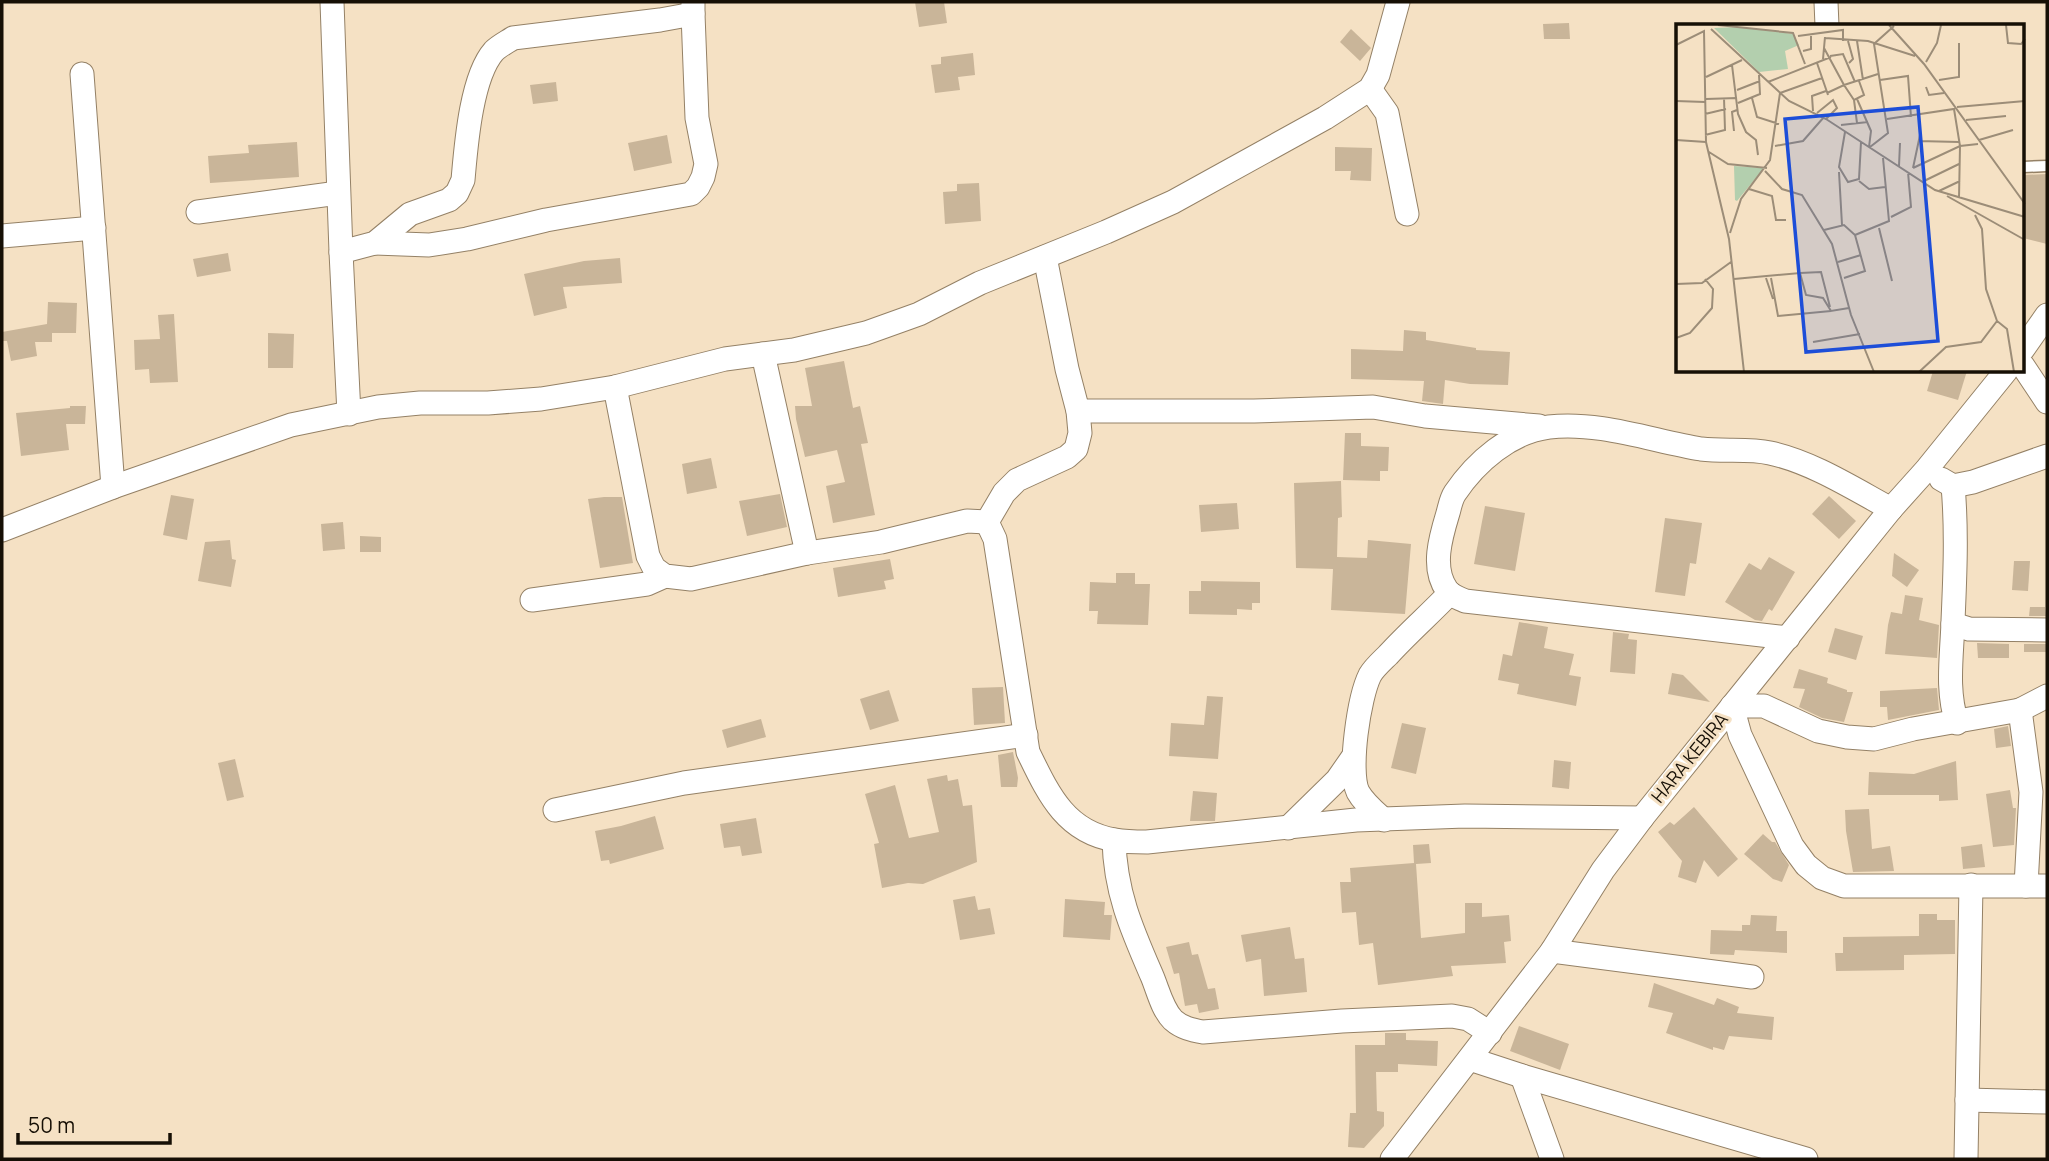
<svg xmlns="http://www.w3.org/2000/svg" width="2049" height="1161" font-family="Manrope,sans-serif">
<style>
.building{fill:#c9b599}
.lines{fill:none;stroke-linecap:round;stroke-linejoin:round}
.lane-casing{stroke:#948166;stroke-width:13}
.street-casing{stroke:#948166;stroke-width:25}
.lane{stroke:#fff;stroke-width:10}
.street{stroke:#fff;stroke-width:23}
.labels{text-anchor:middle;stroke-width:6;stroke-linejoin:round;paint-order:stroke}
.street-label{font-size:18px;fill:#160f05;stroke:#f5e1c4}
.inset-road{fill:none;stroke:#9c8d78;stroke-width:2}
.view{fill:#1d4ed8;fill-opacity:0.15;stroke:#1d4ed8;stroke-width:3.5}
.inset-edge{fill:none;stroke:#160f05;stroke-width:3.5}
</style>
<rect width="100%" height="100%" fill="#f5e1c4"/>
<g class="building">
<polygon points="915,2 944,2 947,23 919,27"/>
<polygon points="1569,23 1570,39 1544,39 1543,24"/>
<polygon points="1351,29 1371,48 1360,61 1340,42"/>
<polygon points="973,53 975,75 958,77 960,90 935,93 931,65 941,64 941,57"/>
<polygon points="556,82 558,101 533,104 530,85"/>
<polygon points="667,135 672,163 634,171 628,143"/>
<polygon points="297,142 299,177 210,183 208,156 249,153 248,145"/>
<polygon points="1335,147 1372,148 1371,181 1350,180 1351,171 1335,171"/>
<polygon points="2047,174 2047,244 2023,238 2023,175"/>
<polygon points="979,183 981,221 945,224 943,192 957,191 957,184"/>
<polygon points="228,253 231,271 197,277 193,259"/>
<polygon points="620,258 622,283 563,287 567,308 534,316 524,274 584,261"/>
<polygon points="48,302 77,303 76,333 52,333 52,342 35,342 37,356 11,361 7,341 2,341 2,332 47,324"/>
<polygon points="174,314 178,382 150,383 149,369 135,370 134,340 160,339 158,315"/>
<polygon points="1404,330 1426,332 1426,340 1476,348 1476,350 1510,352 1508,385 1470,384 1445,380 1443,404 1422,401 1424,381 1351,379 1351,349 1403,351"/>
<polygon points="268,333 294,334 293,368 268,368"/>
<polygon points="844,361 853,408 860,406 868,443 861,444 875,515 833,523 826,486 845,482 837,450 805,457 796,419 795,406 812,406 805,368"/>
<polygon points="1933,371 1967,371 1958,400 1927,391"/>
<polygon points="70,406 86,406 85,424 66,424 69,450 21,456 16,413 70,408"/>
<polygon points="1345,433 1361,433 1361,446 1389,447 1388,471 1380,471 1380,481 1343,480"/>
<polygon points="711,458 717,488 687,494 682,464"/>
<polygon points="1341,481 1342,517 1338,518 1337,557 1367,558 1368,540 1411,544 1405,614 1331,610 1333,569 1296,568 1294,483"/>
<polygon points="780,494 787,527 747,536 739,501"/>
<polygon points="171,495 194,499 187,540 163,535"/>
<polygon points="1829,496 1856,521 1839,539 1812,514"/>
<polygon points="604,497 622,497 633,563 600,568 588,499"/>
<polygon points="1237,503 1239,529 1201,532 1199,505"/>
<polygon points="1485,506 1525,513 1515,571 1474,564"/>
<polygon points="1665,518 1702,523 1696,564 1690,563 1685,596 1655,592"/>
<polygon points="343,522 345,549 323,551 321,524"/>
<polygon points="360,536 381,537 381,552 360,552"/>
<polygon points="230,540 232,559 236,560 231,587 198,581 205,542"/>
<polygon points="1894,553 1919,570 1907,587 1892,576"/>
<polygon points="1769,557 1795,572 1772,611 1769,609 1762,621 1755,620 1725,602 1749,563 1761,570"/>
<polygon points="890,559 894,579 884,581 886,589 838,597 833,568"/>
<polygon points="2014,561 2030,561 2028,591 2012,590"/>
<polygon points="1116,573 1135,573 1135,584 1150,584 1148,625 1097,624 1098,611 1089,611 1090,582 1116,583"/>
<polygon points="1201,581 1260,582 1260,603 1252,603 1252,610 1237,609 1237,615 1189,614 1189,591 1201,591"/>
<polygon points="1905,595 1923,598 1919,620 1939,625 1937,658 1885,654 1888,625 1891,612 1902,614"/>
<polygon points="2030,607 2045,607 2046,616 2029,616"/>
<polygon points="1519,622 1548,627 1544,648 1574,654 1569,675 1581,677 1576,706 1517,694 1519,684 1498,680 1503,654 1512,656"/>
<polygon points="1835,628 1863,636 1856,660 1828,652"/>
<polygon points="1613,632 1629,634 1628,639 1637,640 1635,674 1610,672"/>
<polygon points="1977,643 2009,644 2009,658 1978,658"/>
<rect x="2024" y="644" width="23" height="8"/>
<polygon points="1799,669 1828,678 1827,683 1847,690 1847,692 1853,692 1844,722 1822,718 1799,707 1805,689 1793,688"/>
<polygon points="1672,673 1683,675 1710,702 1668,694"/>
<polygon points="1003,687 1005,723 974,725 972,688"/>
<polygon points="1937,688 1939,710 1888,720 1887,707 1880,707 1880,691"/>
<polygon points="889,690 899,721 870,730 860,699"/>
<polygon points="1207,696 1223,697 1218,759 1169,756 1171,723 1204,725"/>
<polygon points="761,719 766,737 727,748 722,730"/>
<polygon points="1402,723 1426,728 1416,774 1391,768"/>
<polygon points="2008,726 2011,746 1996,748 1994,729"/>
<polygon points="1013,752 1018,778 1017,787 1001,787 998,755"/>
<polygon points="235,759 244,797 227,801 218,763"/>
<polygon points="1554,760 1571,762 1569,789 1552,787"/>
<polygon points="1956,761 1958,800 1939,801 1939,795 1868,795 1869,772 1914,774"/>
<polygon points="947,775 948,781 958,779 963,806 972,805 977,862 923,884 908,883 882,888 874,844 879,843 865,794 895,785 909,838 939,832 927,779"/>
<polygon points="2010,790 2013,808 2016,808 2014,845 1993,847 1986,794"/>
<polygon points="1193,791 1217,793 1215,821 1190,821"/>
<polygon points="1694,807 1738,859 1718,877 1704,860 1696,883 1678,877 1682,861 1658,832 1670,822 1674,825"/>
<polygon points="1869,809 1872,849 1890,846 1894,871 1853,872 1846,831 1845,810"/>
<polygon points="655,816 664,849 610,864 609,860 601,861 595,831 621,826"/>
<polygon points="756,818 762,853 742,856 740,846 724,848 720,824"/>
<polygon points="1763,834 1772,842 1775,842 1789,865 1782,882 1773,879 1744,854"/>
<polygon points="1429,844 1431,863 1416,864 1421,938 1465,933 1465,903 1482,903 1482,917 1509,915 1511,941 1504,942 1506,963 1451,966 1453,976 1378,985 1373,943 1359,945 1356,912 1342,913 1340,882 1351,882 1350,868 1414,863 1413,845"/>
<polygon points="1982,844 1985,867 1963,869 1961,847"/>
<polygon points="975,896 978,910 990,908 995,934 960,940 953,900"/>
<polygon points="1065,899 1105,902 1104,915 1112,915 1110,940 1063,937"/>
<polygon points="1919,914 1937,914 1937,920 1955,920 1955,954 1904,955 1904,970 1836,971 1835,953 1843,953 1843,937 1919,936"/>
<polygon points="1751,915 1777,916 1776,931 1787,931 1787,953 1735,950 1734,955 1710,954 1711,930 1742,931 1742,925 1750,925"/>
<polygon points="1290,927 1295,959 1304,958 1307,992 1264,996 1261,959 1246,962 1241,935"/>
<polygon points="1189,942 1192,955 1198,954 1208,989 1215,988 1219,1009 1199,1013 1197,1004 1185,1006 1179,973 1174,974 1166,947"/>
<polygon points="1654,983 1714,1005 1717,998 1739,1007 1737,1013 1774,1017 1772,1040 1729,1036 1724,1050 1713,1047 1713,1050 1666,1033 1673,1013 1648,1007"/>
<polygon points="1519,1026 1569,1044 1560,1070 1510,1051"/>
<polygon points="1385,1033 1406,1033 1406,1040 1438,1041 1437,1066 1398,1064 1398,1072 1376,1072 1377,1111 1384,1112 1384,1126 1364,1148 1348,1147 1350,1113 1356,1113 1355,1045 1385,1045"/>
</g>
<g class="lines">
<g class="lane-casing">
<polyline id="lane" points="2023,167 2047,166"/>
</g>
<g class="street-casing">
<g id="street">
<polyline points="332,2 341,252"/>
<polyline points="1826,2 1827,26"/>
<polyline points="82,74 113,487"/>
<polyline points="1370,89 1387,113 1407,214"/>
<polyline points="198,212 338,193"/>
<polyline points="2,236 94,228"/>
<polyline points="375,243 429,245 467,239 546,220 691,194 698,187 703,177 706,164 697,118 693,14"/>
<polyline points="2023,349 2047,315"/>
<polyline points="763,354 807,553"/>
<polyline points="2023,366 2047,402"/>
<polyline points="615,387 648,556 654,568 665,576 691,579 807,553 881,542 967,521 987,522"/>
<polyline points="1078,411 1254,411 1373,407 1425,416 1539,426"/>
<path d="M349,414l-8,-162 34,-9 35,-29 39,-14 8,-7 6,-13c3,-34 8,-103 31,-129 5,-5 13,-9 19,-13l147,-18 33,-6v-12"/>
<polyline points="1941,479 1953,486 1973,482 2047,456"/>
<path d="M1953,486c4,44 2,90 0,135 -1,35 -7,68 4,102"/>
<path d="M987,522l8,17 33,213c20,41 37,80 87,88 10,2 22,2 32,2l209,-22 109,-4 177,2"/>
<polyline points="987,522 1004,493 1017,480 1067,457 1076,449 1080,433 1078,411 1067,369 1045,257"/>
<polyline points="2,530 113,487 291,425 378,407 420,403 488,403 541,399 615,387 725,359 794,350 866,333 919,314 980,283 1106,232 1173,202 1325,118 1370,89 1378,75 1398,2"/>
<polyline points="532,600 647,584 665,576"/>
<polyline points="1953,624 1969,629 2047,630"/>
<path d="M1788,638l-323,-37c-6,-3 -14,-5 -18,-11 -16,-22 -6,-54 1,-77 2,-7 3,-14 7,-20 21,-31 55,-61 94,-66 49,-6 104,14 152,22 23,3 47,-1 69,4 42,9 84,36 121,56"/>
<polyline points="2047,696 2020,710 1913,729 1874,739 1847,737 1818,731 1764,706 1732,706 1740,735 1792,846 1806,865 1822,878 1844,886 2047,886"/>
<polyline points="2020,710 2031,792 2026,886"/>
<polyline points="555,810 684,783 1026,735"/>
<path d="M1384,820c-9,-8 -20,-17 -26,-28 -10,-21 1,-95 12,-117 4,-7 12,-14 18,-20 20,-22 42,-41 62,-62"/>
<polyline points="1288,828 1337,780 1353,757"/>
<path d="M1114,840c1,52 18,90 38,136 6,14 10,33 21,44 9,8 19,10 30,12l139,-11 110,-5 16,3 22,14"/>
<polyline points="1552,951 1752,977"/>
<polyline points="1470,1059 1522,1076 1806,1159"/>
<polyline points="1522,1076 1552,1159"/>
<polyline points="1967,1100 2047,1102"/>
<polyline points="1392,1159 1552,951 1603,870 1642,818 1891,509 1926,470 2006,371"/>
<polyline points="1966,1159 1971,885"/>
</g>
</g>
<use href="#lane" class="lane"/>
<use href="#street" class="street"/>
</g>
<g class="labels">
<g class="street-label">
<text transform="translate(1690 758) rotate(-51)" y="6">HARA KEBIRA</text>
</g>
</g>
<g transform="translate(1676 24)">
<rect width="348" height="348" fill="#f5e1c4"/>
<path d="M62,3l55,7 6,11 -14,6 3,18 -29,3 -45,-44zM58,142l30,2 -27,33 -2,-1z" fill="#b3cfae"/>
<path class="inset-road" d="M42,1l75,8 12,31M213,1l35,39 101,140M330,1l2,18 13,1 4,-5M35,5l78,72 37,18 109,71 90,27M122,12l45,-6v11M149,14l43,3 47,15M172,17l5,18 -4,4M181,17l6,39M0,21l28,-14 2,111 23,97 15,133M148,24l20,37 34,-11M127,27l8,-2v-13M154,32l13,-2 12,28M147,35l2,-22M250,38l11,-19 4,-18M141,39l11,32M56,41l6,49 8,18 10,8 2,15M30,53l36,-17M204,56l28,-4 3,41M263,56l20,-3v-34M92,58l63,-25M250,63l3,8 15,-2M61,66l23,-9M151,69l17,-8 10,15 10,-5 -5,-14M76,74l5,19 22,7M30,75l31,-1M181,75l14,32 -2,16M178,76l3,23M0,77l29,1M62,79l22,-9 -1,-19M281,83l68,-6M137,87l-1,-15 14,-5M141,89l16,-13 4,8 -11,11M29,90l21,-5M211,95l67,-10 6,37 -1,52M290,96l40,-4M165,101l27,-3M58,107l-2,-19 5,-2M169,108l-6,35 9,15 11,-3 2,-37M29,111l20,-5 -1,-32M0,116l30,2M303,116l34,-10M242,117l41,1M99,122l28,-5 21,-24M194,123l18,-14 -14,-89 20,-18M33,128l19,12 39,4M223,142l1,-23M237,144l47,-22 18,-2M237,144l7,-33M89,147l17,18 20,6 30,49 19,71 23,57M163,148l3,53M183,157l10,8 16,-2M248,157l35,-17M73,165l23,7 4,24h10M263,167l21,-10M271,172l78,44M299,191l7,14 4,60 11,32 10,8 7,43M215,193l20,-10 -3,-35M203,204l13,53M148,206l20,-5 11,10 10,36 -21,7M54,209l11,-34 29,-39 10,-67 42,-15M179,211l34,-14 -6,-63M162,238l23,-7M124,249l21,-1 9,35M90,254l7,21M95,254l7,38 53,-5M58,255l66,-6 6,22 17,3 8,13 18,-3M0,260l26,-1 29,-21M0,314l14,-5 22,-25 1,-19 -8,-10M137,318l47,-8M243,348l27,-25 35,-5 16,-21"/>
<path class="view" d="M242,83l20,234 -132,11 -21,-233z"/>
<rect width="348" height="348" class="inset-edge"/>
</g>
<rect width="2049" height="1161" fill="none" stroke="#160f05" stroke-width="7"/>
<path d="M18 1133v10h152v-10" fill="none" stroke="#160f05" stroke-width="3.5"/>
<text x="28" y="1133" font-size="21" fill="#160f05" stroke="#f5e1c4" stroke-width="5" paint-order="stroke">50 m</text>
</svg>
